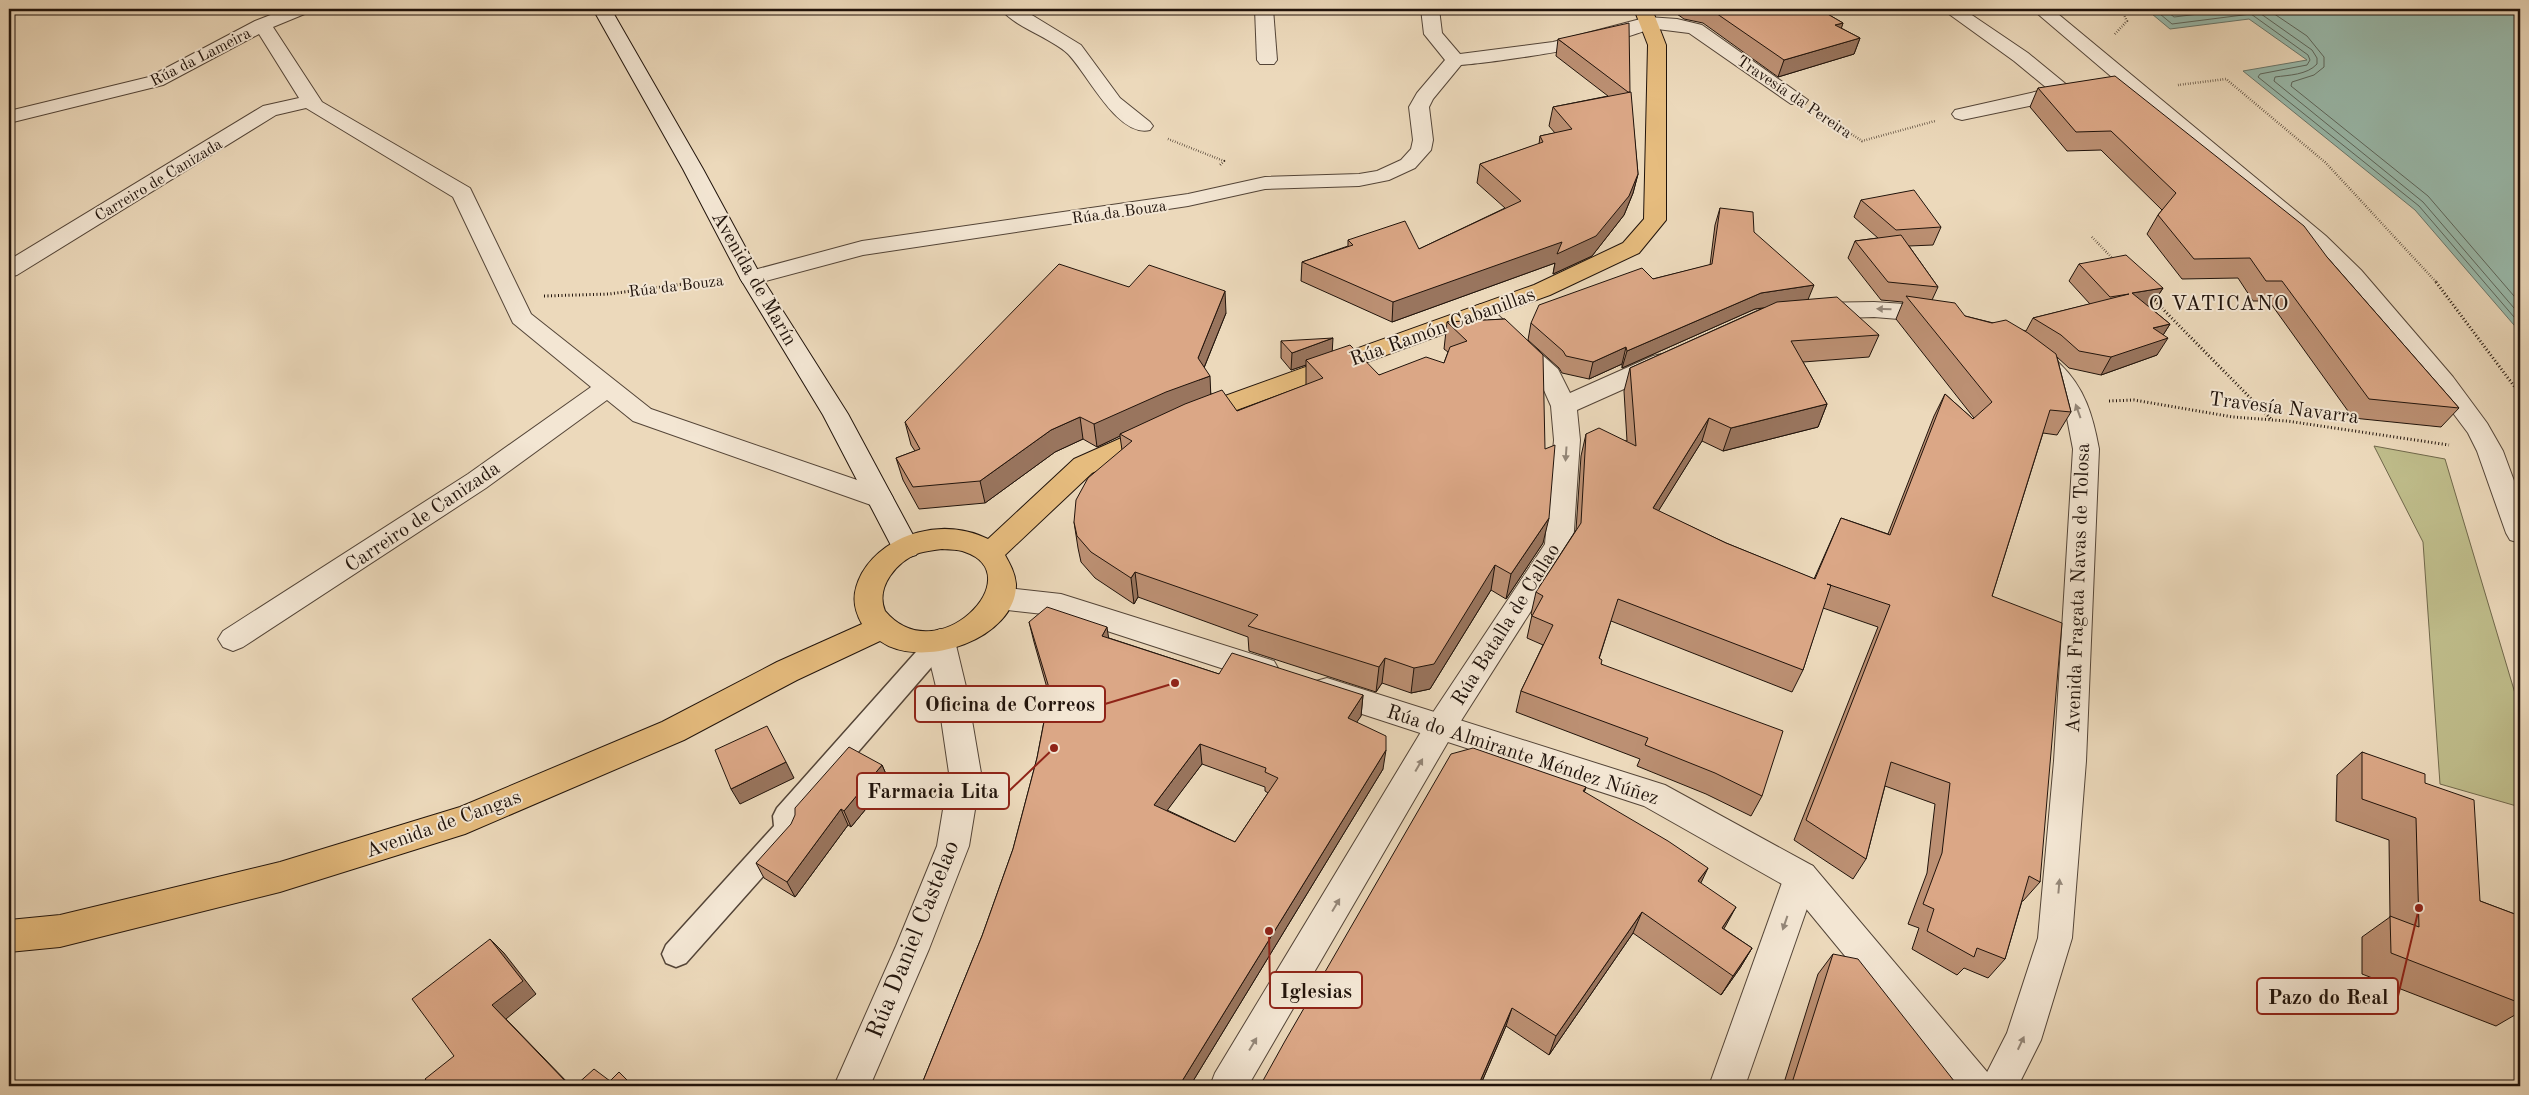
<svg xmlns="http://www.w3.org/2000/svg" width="2529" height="1095" font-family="'Old Standard TT',serif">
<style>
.green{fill:#bfbd8b;stroke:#70684b}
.water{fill:#99baac;stroke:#69776c}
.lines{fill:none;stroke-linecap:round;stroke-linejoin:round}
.shore{stroke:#5c665c;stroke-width:1}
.service-casing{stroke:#534437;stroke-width:3}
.pedestrian-casing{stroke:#534437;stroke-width:2}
.minor-casing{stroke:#534437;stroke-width:2}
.tertiary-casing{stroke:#534437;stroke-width:2}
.secondary-casing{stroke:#20130b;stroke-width:2}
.primary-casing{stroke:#20130b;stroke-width:2}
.path-far1{stroke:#20130b;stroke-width:2.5;stroke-dasharray:0.5 2;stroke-linecap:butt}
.path{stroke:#20130b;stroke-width:3;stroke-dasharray:1 2.5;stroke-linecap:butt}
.service{fill:#f3e6d3;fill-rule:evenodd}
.pedestrian{fill:#f3e6d3;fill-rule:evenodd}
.minor{fill:#f3e6d3;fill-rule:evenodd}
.tertiary{fill:#f3e6d3;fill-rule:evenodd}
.secondary{fill:#f3e6d3;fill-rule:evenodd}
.primary{fill:#e6bc7e;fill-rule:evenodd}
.wall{fill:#bc9073;stroke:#20130b;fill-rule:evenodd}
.shaded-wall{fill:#99755e;stroke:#20130b}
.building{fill:#dba786;stroke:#20130b;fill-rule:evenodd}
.oneway{fill:#948779}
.labels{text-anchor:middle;stroke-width:4;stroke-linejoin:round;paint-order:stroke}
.far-street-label{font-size:16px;fill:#20130b;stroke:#f3e6d3}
.street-label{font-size:20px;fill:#20130b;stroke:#f3e6d3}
.neighbourhood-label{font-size:21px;letter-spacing:1px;fill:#20130b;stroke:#f3e6d3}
.near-street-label{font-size:24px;fill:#20130b;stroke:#f3e6d3}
.leader{fill:none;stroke:#8f2418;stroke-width:2}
.callout-dot{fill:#8f2418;stroke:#f3e6d3;stroke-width:2}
.callout{fill:#f3e6d3;stroke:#8f2418;stroke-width:2}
.callout-label{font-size:21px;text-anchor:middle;font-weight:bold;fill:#20130b}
</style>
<rect width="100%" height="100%" fill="#ecd9bb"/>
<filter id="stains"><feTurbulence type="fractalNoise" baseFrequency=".004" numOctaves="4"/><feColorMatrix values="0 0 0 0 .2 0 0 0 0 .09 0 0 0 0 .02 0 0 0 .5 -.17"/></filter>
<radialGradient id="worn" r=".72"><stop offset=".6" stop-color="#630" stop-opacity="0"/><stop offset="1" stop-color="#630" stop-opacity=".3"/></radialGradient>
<polygon class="green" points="2374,446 2445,459 2520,710 2520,807 2440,784 2423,542"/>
<polygon class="water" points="2146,9 2520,9 2520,332 2415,210 2243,71 2307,60 2249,19 2170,29"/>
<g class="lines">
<g class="shore">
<polyline points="2154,9 2172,24 2251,14 2308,55 2310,60 2307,65 2260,74 2258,77 2419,206 2520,324"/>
<polyline points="2164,9 2174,17 2240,9"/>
<path d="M2254,9l58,41 5,8v6c-10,11 -28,11 -42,13l-1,4 149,121 97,113"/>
<polyline points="2267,9 2307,36 2324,57 2324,67 2314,75 2292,82 2291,86 2428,196 2520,303"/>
</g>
<g class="service-casing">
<polygon id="service" points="940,631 948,634 952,641 948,648 800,819 801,830 797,838 686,963 676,967 666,963 662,954 666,945 774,826 773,816 777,808 932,634"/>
</g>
<g class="pedestrian-casing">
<g id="pedestrian">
<polygon points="1942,9 1963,9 2028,53 2067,85 2092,81 2099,83 2102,87 2099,91 2092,93 1962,120 1955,118 1952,114 1955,110 2048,89 2014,61"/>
<polygon points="1648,17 1677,19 1702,25 1808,100 1805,104 1791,104 1689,33 1641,27 1639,23 1641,19"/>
</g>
</g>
<g class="minor-casing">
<g id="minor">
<polygon points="286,9 310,9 307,13 273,27 322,102 470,188 531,314 651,409 889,491 893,498 889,505 880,508 871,505 633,421 607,400 486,488 243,647 233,651 223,647 218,639 223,631 468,474 591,387 513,323 453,197 306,108 276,115 17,275 9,277 9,260 263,106 299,98 259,34 163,85 9,123 9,111 149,77 255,21"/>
<path d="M1001,9h21l59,36 39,53 30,24 3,4 -3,4c-33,8 -63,-58 -83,-77 -16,-15 -54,-27 -66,-44z"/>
<polygon points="1255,9 1273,9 1277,60 1274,64 1260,64 1257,60"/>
<path d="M1421,9h18l3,24 18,21 93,-12 95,-25 7,2 2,4c-13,19 -167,40 -196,42l-28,34 -4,8 4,33 -2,10 -16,18 -26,12 -30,6 -94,3 -77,17 -325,49 -112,30 -8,-2 -3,-5 3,-5 119,-32 326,-47 77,-17 94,-3 18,-3 24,-11 10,-11 2,-9 -4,-33 8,-14 28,-33 -21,-26z"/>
<polygon points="1874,302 1936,306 1944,309 1948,314 1944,319 1936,322 1874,317 1812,319 1804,316 1800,311 1804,306 1812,303"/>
<polygon points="1481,304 1489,307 1558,369 1570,393 1653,356 1662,354 1671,356 1674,362 1671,368 1577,410 1580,440 1573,545 1452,735 1248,1086 1210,1086 1215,1073 1430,717 1545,544 1554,440 1551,406 1539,379 1473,317 1469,312 1473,307"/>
<path d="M2034,347c11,3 18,10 26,17 25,24 33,52 39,85l-13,312 -14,177 -31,102 -23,46h-38l27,-53 31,-95 16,-177 19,-312 -6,-31 -7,-22 -38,-41 3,-6z"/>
<polygon points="1801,862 1813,866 1818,877 1745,1086 1709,1086 1784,877 1789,866"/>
</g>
</g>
<g class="tertiary-casing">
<g id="tertiary">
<polygon points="2032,9 2052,9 2326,236 2361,270 2453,377 2487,423 2503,451 2520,497 2520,543 2510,540 2506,533 2477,451 2468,433 2435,389 2345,280 2310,246"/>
<polygon points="999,587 1061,594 1274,661 1279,670 1274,679 1264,682 1061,616 999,609 989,606 985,598 989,590"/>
<polygon points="940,629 950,633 955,641 967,691 981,773 969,846 929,949 870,1086 834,1086 896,946 937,846 949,773 937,691 925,641 930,633"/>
<polygon points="1327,678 1665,785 1813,866 1988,1073 1993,1086 1952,1086 1789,888 1644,806 1316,699 1312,690 1316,681"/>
</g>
</g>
<g class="secondary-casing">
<polygon id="secondary" points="593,9 611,9 703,169 762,278 848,414 920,548 916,555 906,558 896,555 823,415 740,278 683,169"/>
</g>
<g class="primary-casing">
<g id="primary">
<polygon points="1634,9 1652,9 1666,45 1666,220 1639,253 1550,295 1204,422 1195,425 1186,422 1182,416 1186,410 1534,285 1623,243 1644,219 1648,45"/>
<path d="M1155,423l9,3 4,6 -4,6 -72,35 -87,82c5,9 10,18 11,29 1,55 -94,87 -136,57l-83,39 -113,60 -219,94 -185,58 -220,55 -51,5v-32l51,-5 220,-53 180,-55 202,-85 115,-60 85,-38c-10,-18 -10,-32 0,-51 24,-41 83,-56 126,-34l86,-80zM942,549c7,1 16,0 23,3 67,23 -28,121 -80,59 -10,-24 12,-50 34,-58 7,-2 15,-3 23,-4z"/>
</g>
</g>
<g class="path-far1">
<polyline points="2115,34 2127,21 2121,9"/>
<polyline points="2178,85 2226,79 2326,163 2437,283"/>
<polyline points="1822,115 1862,141 1935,121"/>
<polyline points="1168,139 1224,161 1220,165"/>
<polyline points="2092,237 2114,260"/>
<polyline points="689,283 717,279"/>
</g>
<g class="path">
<polyline points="2436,282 2520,394"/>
<polyline points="544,296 609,294 698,282"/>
<polyline points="2152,298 2272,420"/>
<polyline points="2109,401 2134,400 2233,417 2287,421 2449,445"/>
</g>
<use href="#service" class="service"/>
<use href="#pedestrian" class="pedestrian"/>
<use href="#minor" class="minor"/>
<use href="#tertiary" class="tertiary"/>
<use href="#secondary" class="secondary"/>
<use href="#primary" class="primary"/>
</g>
<g class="wall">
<polygon points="1670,9 1819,9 1843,23 1841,28 1860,38 1854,54 1778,77 1703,23 1684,19"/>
<polygon points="1558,39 1630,92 1638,174 1633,193 1624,215 1592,256 1553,274 1555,263 1392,322 1301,281 1302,262 1348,246 1348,240 1419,249 1505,208 1477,183 1480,164 1539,144 1540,136 1555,133 1549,126 1553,107 1608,96 1556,56"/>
<polygon points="2038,88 2327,257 2459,408 2441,427 2353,418 2269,301 2253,301 2238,278 2182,279 2147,234 2158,215 2162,210 2101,150 2067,151 2030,107"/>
<polygon points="1861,200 1941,227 1933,245 1909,246 1938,287 1932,300 1965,316 2026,331 2033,318 2090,304 2069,281 2079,264 2163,288 2152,305 2148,306 2170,324 2163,335 2157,355 2101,375 2069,368 2057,357 2071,412 2057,435 2043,433 1992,596 2040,882 2023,901 2022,901 2005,959 1988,978 1964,968 1957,975 1912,949 1919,928 1908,924 1927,873 1935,804 1885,786 1866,859 1853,879 1794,840 1878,627 1823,608 1803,670 1792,692 1611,621 1599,659 1601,664 1762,796 1751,816 1706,794 1637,766 1640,759 1516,712 1521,691 1543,645 1527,638 1532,615 1531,614 1536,592 1576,530 1581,456 1586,434 1627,441 1624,391 1630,368 1763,308 1755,309 1622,368 1622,364 1589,379 1562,373 1559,368 1528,340 1531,323 1653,279 1710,265 1715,225 1720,208 1754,232 1808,300 1879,335 1869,357 1803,362 1827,404 1818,427 1723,451 1702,441 1658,511 1726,543 1814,579 1841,518 1888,534 1934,416 1945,394 1973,419 1974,418 1896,319 1903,302 1881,300 1848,258 1855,241 1878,238 1854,217"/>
<polygon points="1129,287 1226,313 1204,368 1211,394 1237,411 1306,385 1306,365 1291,370 1281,358 1281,341 1332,351 1379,375 1444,363 1448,352 1444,349 1447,322 1505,319 1543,543 1506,599 1491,590 1430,689 1411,693 1382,683 1376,692 1249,651 1248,637 1138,597 1134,604 1095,578 1081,562 1078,548 1074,522 1122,450 1120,436 1097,447 1083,439 1055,452 985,503 919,509 903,480 896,458 915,451 911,445 905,422"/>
<path d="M1029,622l80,16 110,36 144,21 -2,21 -5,6 27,47 -193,317h-269l61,-150 31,-87 24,-91 12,-63 -15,-53zM1202,764l63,23v4l3,2 -33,49 -68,-32z"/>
<polygon points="2362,752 2425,783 2480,901 2520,916 2520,1012 2496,1026 2362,974 2362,937 2390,917 2389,840 2336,821 2337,775"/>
<polygon points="882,765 889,781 851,827 848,825 795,897 764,878 756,863"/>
<polygon points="1586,787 1584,792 1700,883 1724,929 1752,948 1740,968 1721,995 1633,933 1549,1055 1506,1026 1480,1086"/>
<polygon points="1833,954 1958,1086 1783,1086 1818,974"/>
</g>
<g class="shaded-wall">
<polygon points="1843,23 1838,39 1835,25"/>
<polygon points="1860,38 1854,54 1778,77 1784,60"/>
<polygon points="1638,174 1633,193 1624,215 1592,256 1553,274 1555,263 1392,322 1393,302"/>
<polygon points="1814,285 1807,302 1755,309 1622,368 1627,351 1761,293"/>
<polygon points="2163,288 2152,305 2122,311 2132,293"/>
<polygon points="1225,291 1226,313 1199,380 1210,376 1211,399 1120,434 1120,436 1097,447 1094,424 1198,358"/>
<polygon points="2170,324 2160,340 2168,338 2157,355 2101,375 2111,357 2153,328"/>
<polygon points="1333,338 1332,355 1306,360 1306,365 1291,370 1292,353"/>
<polygon points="1626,347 1622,364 1589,379 1593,362"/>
<polygon points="1827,404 1818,427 1723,451 1731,428"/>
<polygon points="1080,417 1083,439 1055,452 985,503 980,481 1051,430"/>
<polygon points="1709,418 1702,441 1646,531 1653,508"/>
<polygon points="1549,518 1543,543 1506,599 1511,574"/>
<polygon points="1495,565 1491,590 1430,689 1411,693 1414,668"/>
<polygon points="1135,572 1138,597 1134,604 1131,578"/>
<polygon points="1107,627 1110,647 1102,636"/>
<polygon points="1385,658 1382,683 1376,692 1379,667"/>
<polygon points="1363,695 1361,716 1346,738 1348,718"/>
<polygon points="1200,744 1202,764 1157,824 1154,805"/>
<polygon points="1386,750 1383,769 1190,1086 1179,1086"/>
<polygon points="786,762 794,778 740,804 731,789"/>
<polygon points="882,765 889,781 851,827 844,811"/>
<polygon points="841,809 848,825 795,897 787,882"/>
<polygon points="1708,868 1698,889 1698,881"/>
<polygon points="1736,907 1725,927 1711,948 1722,928"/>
<polygon points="1642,912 1633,933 1549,1055 1556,1036"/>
<polygon points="490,939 504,953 536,994 506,1019 571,1086 570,1086 492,1005"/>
<polygon points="1752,948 1740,968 1721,995 1733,976"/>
<polygon points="1512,1008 1506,1026 1480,1086 1478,1086"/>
</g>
<g class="building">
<polygon points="1710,9 1819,9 1843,23 1835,25 1860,38 1784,60"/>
<polygon points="1629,23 1630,92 1628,92 1558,39"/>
<polygon points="2115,76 2304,226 2327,257 2459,408 2369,399 2282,281 2266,281 2250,258 2194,259 2158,215 2176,193 2111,131 2076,132 2038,88"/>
<polygon points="1631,92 1638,174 1629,196 1596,236 1557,254 1562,242 1393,302 1302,262 1353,245 1348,240 1405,221 1419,249 1521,201 1480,164 1543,142 1540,136 1572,129 1553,107"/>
<polygon points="1914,190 1941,227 1896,230 1861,200"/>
<polygon points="1720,208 1753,212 1754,232 1814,285 1761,293 1627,351 1626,347 1593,362 1566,356 1563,351 1531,323 1539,305 1642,268 1653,279 1712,264"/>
<polygon points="1901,235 1938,287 1888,282 1855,241"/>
<polygon points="2126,255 2163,288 2132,293 2170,324 2153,328 2168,338 2111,357 2079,351 2061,335 2033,318 2129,294 2110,297 2079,264"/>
<polygon points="1059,264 1129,287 1149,265 1225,291 1198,358 1210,376 1166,392 1094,424 1080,417 1051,430 980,481 913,487 896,458 920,449 905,422"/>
<polygon points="1906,296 1955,303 1965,316 1992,323 2006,320 2028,333 2056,354 2071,412 2050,410 1992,596 2062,623 2040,882 2029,876 2005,959 1977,948 1974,957 1927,931 1934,909 1923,904 1942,853 1950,783 1891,762 1866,859 1806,820 1890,605 1827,584 1831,585 1803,670 1618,599 1599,658 1602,660 1601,664 1783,731 1762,796 1715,773 1645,745 1648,738 1521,691 1553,625 1532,616 1543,596 1536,592 1581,523 1586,434 1599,428 1636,446 1630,368 1777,302 1837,297 1879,335 1791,341 1827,404 1731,428 1709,418 1653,508 1726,543 1815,579 1841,518 1890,535 1945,394 1973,419 1992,402"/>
<polygon points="1505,319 1543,355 1545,449 1555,445 1549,518 1511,574 1495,565 1434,664 1414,668 1385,658 1379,667 1248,626 1258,615 1135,572 1131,578 1091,552 1077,536 1074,522 1076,500 1088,478 1132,441 1120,434 1185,404 1222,390 1237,411 1323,378 1306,360 1350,345 1379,375 1426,357 1444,363 1450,347 1467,341 1447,322"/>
<polygon points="1333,338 1292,353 1281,341"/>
<path d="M1047,607l60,20 -5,9 117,38 13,-21 131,42 -15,23 38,18v14l-207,336h-258l61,-150 31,-87 24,-91 13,-67 -21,-69zM1200,744l66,24 -1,4 13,6 -43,64 -81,-37z"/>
<polygon points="767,726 786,762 731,789 715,750"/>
<polygon points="849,747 882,765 844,811 841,809 787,882 756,863 791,824 795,815 795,808"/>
<polygon points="1473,748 1586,787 1583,791 1668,841 1708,868 1698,881 1736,907 1722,928 1752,948 1733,976 1642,912 1556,1036 1512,1008 1478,1086 1260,1086 1285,1041 1451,754"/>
<polygon points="2362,752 2425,774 2425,783 2474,800 2480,901 2520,916 2520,1003 2391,953 2390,916 2419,927 2416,818 2362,799"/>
<polygon points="490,939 523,981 492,1005 570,1086 431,1086 425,1079 454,1056 412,999"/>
<polygon points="1833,954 1858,959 1958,1086 1791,1086"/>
<polygon points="594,1069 610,1081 619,1072 633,1086 575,1086"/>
</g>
<defs><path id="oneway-solid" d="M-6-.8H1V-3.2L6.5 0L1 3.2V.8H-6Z" transform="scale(1.25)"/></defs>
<g class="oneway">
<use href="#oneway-solid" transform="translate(1884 309) rotate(-178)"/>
<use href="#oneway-solid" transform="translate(2078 411) rotate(-110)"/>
<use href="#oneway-solid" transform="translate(1566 454) rotate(94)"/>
<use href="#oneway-solid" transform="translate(1419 765) rotate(-60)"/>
<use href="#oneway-solid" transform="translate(2059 886) rotate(-85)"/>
<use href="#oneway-solid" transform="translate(1336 905) rotate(-59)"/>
<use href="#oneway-solid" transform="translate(1785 923) rotate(109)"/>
<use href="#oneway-solid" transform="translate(2021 1043) rotate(-65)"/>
<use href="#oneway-solid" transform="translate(1253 1044) rotate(-59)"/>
</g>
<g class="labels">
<g class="far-street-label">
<text transform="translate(200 56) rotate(-27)" y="6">Rúa da Lameira</text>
<text transform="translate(1795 96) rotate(34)" y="6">Travesía da Pereira</text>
<text transform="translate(158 179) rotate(-31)" y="6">Carreiro de Canizada</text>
<text transform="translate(1119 211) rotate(-8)" y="6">Rúa da Bouza</text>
<text transform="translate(676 285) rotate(-7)" y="6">Rúa da Bouza</text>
</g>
<g class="street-label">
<text transform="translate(755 278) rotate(60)" y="7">Avenida de Marín</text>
<text transform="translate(1442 326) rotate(-20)" y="7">Rúa Ramón Cabanillas</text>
<text transform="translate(2284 407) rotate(7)" y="7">Travesía Navarra</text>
<text transform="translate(422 516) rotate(-34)" y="7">Carreiro de Canizada</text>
<text transform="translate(2077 588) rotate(-88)" y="7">Avenida Fragata Navas de Tolosa</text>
<text transform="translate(1505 624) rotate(-58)" y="7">Rúa Batalla de Callao</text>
<text transform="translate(1523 754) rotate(18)" y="7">Rúa do Almirante Méndez Núñez</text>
<text transform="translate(443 823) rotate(-20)" y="7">Avenida de Cangas</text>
</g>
<g class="neighbourhood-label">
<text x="2219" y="310">O VATICANO</text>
</g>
<g class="near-street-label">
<text transform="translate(912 939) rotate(-68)" y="8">Rúa Daniel Castelao</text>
</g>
</g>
<path class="leader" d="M1175 683L1105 704M1054 748L1009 791M1269 931L1270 990M2419 908L2398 996"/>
<g class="callout-dot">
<circle cx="1175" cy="683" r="5"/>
<circle cx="1054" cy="748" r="5"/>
<circle cx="1269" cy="931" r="5"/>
<circle cx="2419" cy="908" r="5"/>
</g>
<g class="callout">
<rect x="915" y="686" width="190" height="36" rx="5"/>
<rect x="857" y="773" width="152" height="36" rx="5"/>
<rect x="1270" y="972" width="92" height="36" rx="5"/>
<rect x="2257" y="978" width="141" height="36" rx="5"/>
</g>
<g class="callout-label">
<text x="1010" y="711">Oficina de Correos</text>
<text x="933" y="798">Farmacia Lita</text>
<text x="1316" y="998">Iglesias</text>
<text x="2328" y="1004">Pazo do Real</text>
</g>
<rect width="2529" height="1095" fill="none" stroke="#ecd9bb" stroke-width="30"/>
<rect x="10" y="10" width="2509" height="1075" fill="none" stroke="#20130b" stroke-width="2.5"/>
<rect x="15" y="15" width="2499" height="1065" fill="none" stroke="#20130b"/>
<rect width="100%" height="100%" filter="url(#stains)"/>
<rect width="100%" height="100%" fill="url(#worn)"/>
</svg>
